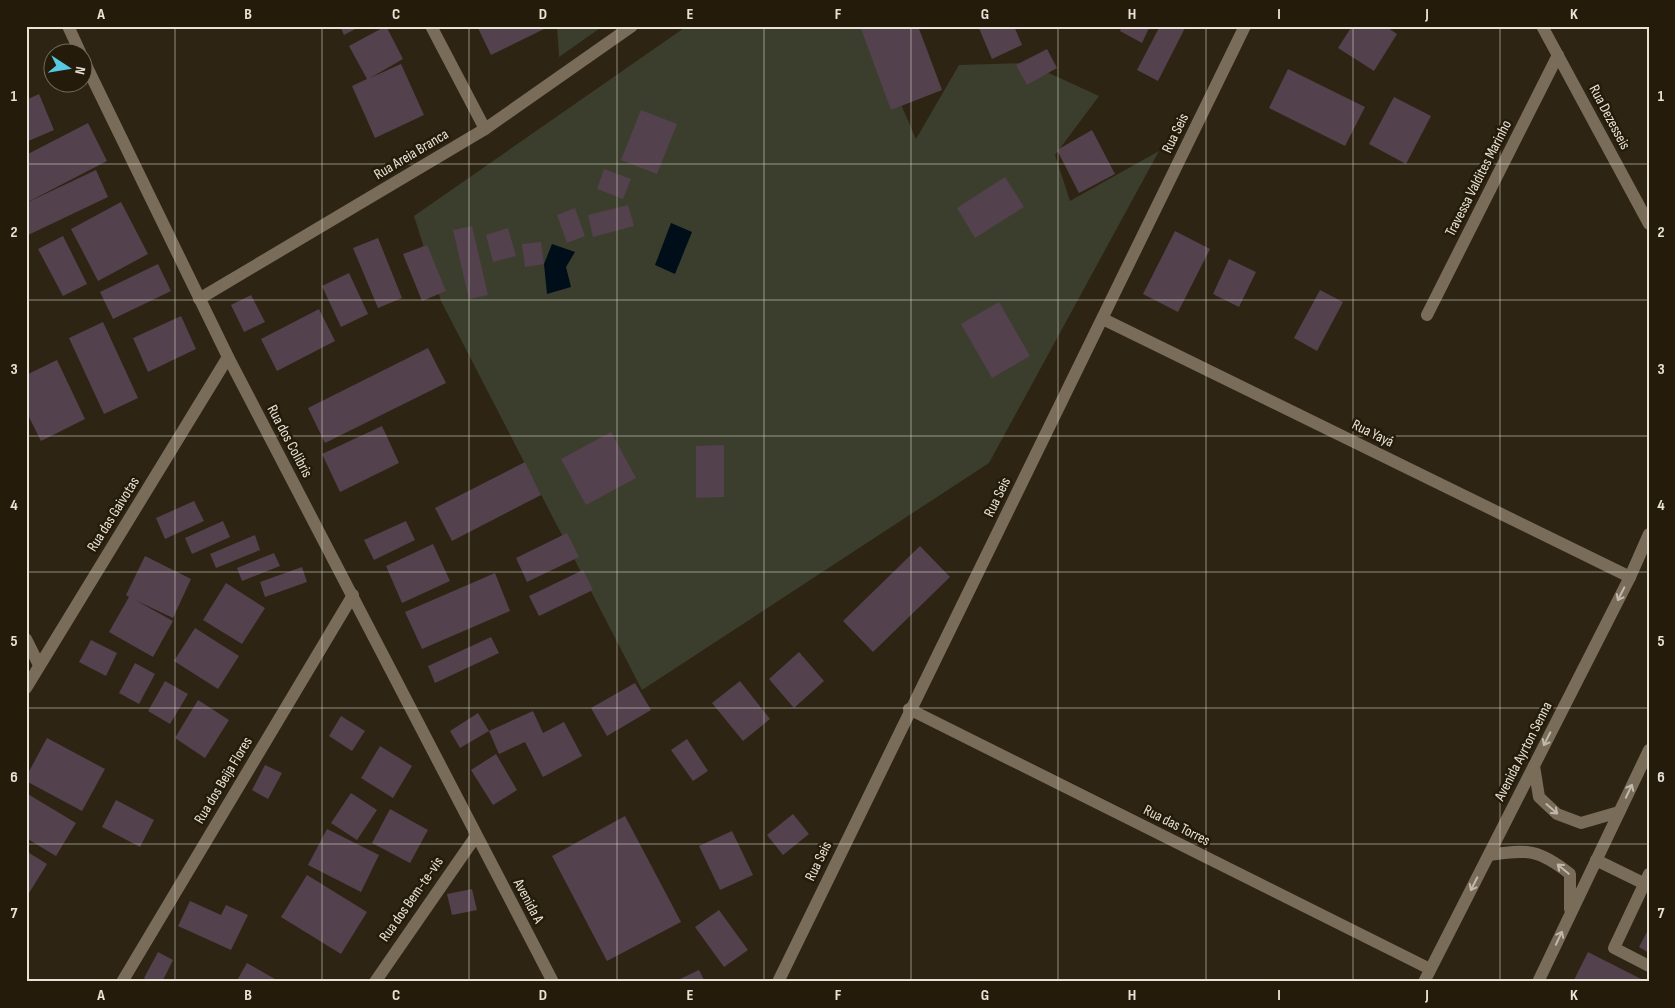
<svg xmlns="http://www.w3.org/2000/svg" width="1675" height="1008" font-family="'Sofia Sans Condensed',sans-serif">
<style>
.green{fill:#3b3e2d}
.water{fill:#000e19}
.building{fill:#53414d}
.lines{fill:none;stroke-linecap:round;stroke-linejoin:round}
.street{stroke:#796d5a;stroke-width:12}
.secondary{stroke:#796d5a;stroke-width:12}
.oneway{stroke:#c1b9ab}
.grid{fill:none;stroke:#e8e2d7;stroke-width:1;stroke-opacity:0.55}
.labels{text-anchor:middle;stroke-width:5;stroke-linejoin:round;paint-order:stroke}
.street-label{font-size:15px;fill:#e8e2d7;stroke:#241b0a}
.neatline{fill:none;stroke:#e8e2d7;stroke-width:2}
.grid-label{font-size:16px;text-anchor:middle;font-weight:bold;fill:#e8e2d7}
</style>
<rect width="100%" height="100%" fill="#2e2413"/>
<g class="green">
<polygon points="557,26 603,26 559,57"/>
<polygon points="687,26 867,26 916,139 959,65 1027,63 1099,96 1055,155 1070,201 1159,151 989,463 642,690 441,301 414,216"/>
</g>
<g class="water">
<polygon points="671,223 692,232 675,274 655,265"/>
<polygon points="552,244 575,252 566,267 571,287 547,294 544,264"/>
</g>
<g class="building">
<polygon points="340,26 361,26 344,35"/>
<polygon points="386,26 403,59 370,78 401,64 424,115 375,138 352,86 367,79 349,46"/>
<polygon points="477,26 542,26 544,29 491,55"/>
<polygon points="860,26 918,26 942,90 891,110"/>
<polygon points="978,26 1014,26 1022,45 992,59"/>
<polygon points="1122,26 1150,26 1142,43 1120,31"/>
<polygon points="1160,26 1186,26 1158,81 1137,70"/>
<polygon points="1352,26 1385,26 1397,34 1374,71 1338,48"/>
<polygon points="1047,49 1057,68 1027,85 1016,65"/>
<polygon points="1288,69 1365,107 1345,146 1269,108"/>
<polygon points="39,94 54,130 26,142 26,100"/>
<polygon points="1394,97 1431,116 1406,164 1369,144"/>
<polygon points="641,110 677,124 657,174 621,160"/>
<polygon points="88,123 107,161 26,203 26,155"/>
<polygon points="1092,130 1115,174 1079,193 1057,150"/>
<polygon points="604,169 631,179 623,199 597,189"/>
<polygon points="96,170 108,197 26,236 26,203"/>
<polygon points="1005,177 1024,207 975,238 957,208"/>
<polygon points="121,202 148,254 98,281 71,229"/>
<polygon points="628,205 634,226 593,237 588,215"/>
<polygon points="575,208 585,236 567,243 557,215"/>
<polygon points="472,226 488,295 469,299 453,230"/>
<polygon points="508,228 516,256 493,262 486,235"/>
<polygon points="1175,231 1210,249 1178,312 1143,294"/>
<polygon points="63,236 87,284 63,296 38,249"/>
<polygon points="378,238 402,298 378,308 353,248"/>
<polygon points="541,242 544,264 525,267 522,244"/>
<polygon points="427,245 446,291 422,301 403,254"/>
<polygon points="1229,259 1256,272 1239,307 1213,294"/>
<polygon points="158,264 171,291 113,319 100,292"/>
<polygon points="349,273 368,314 341,327 322,286"/>
<polygon points="1320,290 1343,302 1317,351 1294,338"/>
<polygon points="251,295 265,322 244,332 231,305"/>
<polygon points="999,302 1030,356 992,378 961,324"/>
<polygon points="319,309 335,341 277,371 261,339"/>
<polygon points="181,316 196,349 148,372 133,338"/>
<polygon points="103,322 138,398 104,414 69,338"/>
<polygon points="428,348 446,383 325,443 308,408"/>
<polygon points="57,360 85,419 41,441 26,411 26,375"/>
<polygon points="382,426 399,463 340,492 322,454"/>
<polygon points="611,432 636,478 586,505 561,459"/>
<polygon points="724,445 724,497 696,498 696,446"/>
<polygon points="525,462 541,495 452,541 435,508"/>
<polygon points="194,501 204,521 165,539 156,518"/>
<polygon points="223,521 230,537 192,554 185,538"/>
<polygon points="406,521 415,540 374,560 364,540"/>
<polygon points="567,533 579,557 527,582 516,558"/>
<polygon points="255,535 260,550 216,568 210,554"/>
<polygon points="433,544 450,581 402,603 386,566"/>
<polygon points="920,546 950,577 873,652 843,621"/>
<polygon points="274,553 280,566 242,581 237,568"/>
<polygon points="145,556 191,579 173,618 135,600 173,621 153,657 109,632 129,597 126,595"/>
<polygon points="302,567 307,582 265,597 260,582"/>
<polygon points="583,570 593,590 539,616 529,596"/>
<polygon points="495,573 510,611 422,649 405,612"/>
<polygon points="226,583 265,608 242,644 203,620"/>
<polygon points="195,628 239,656 218,689 174,661"/>
<polygon points="491,637 499,653 435,683 428,666"/>
<polygon points="91,640 117,653 106,676 79,662"/>
<polygon points="799,652 824,681 794,708 769,679"/>
<polygon points="135,663 155,674 139,704 119,693"/>
<polygon points="165,681 188,694 170,724 148,711"/>
<polygon points="740,681 770,719 743,741 712,703"/>
<polygon points="635,683 651,710 607,736 591,708"/>
<polygon points="198,700 229,720 205,758 175,738"/>
<polygon points="533,711 543,733 564,722 582,756 543,777 525,742 499,754 489,731 460,748 450,731 478,713 489,731"/>
<polygon points="341,716 365,731 352,751 329,736"/>
<polygon points="47,738 105,769 82,811 26,781 26,777"/>
<polygon points="687,739 708,771 693,781 671,750"/>
<polygon points="380,746 412,766 393,798 361,778"/>
<polygon points="496,754 517,790 493,805 471,770"/>
<polygon points="265,765 282,773 268,799 252,790"/>
<polygon points="26,793 76,823 56,856 26,838"/>
<polygon points="351,793 377,810 357,840 331,823"/>
<polygon points="116,800 154,820 140,847 102,827"/>
<polygon points="390,809 428,830 410,863 372,843"/>
<polygon points="793,814 809,834 783,855 767,835"/>
<polygon points="625,816 681,922 607,961 552,856"/>
<polygon points="327,829 379,855 361,892 308,865"/>
<polygon points="732,831 753,875 720,890 699,846"/>
<polygon points="26,851 47,864 26,898"/>
<polygon points="307,875 367,912 341,954 281,917"/>
<polygon points="472,889 477,910 452,915 447,894"/>
<polygon points="190,901 221,915 226,905 248,915 231,950 178,926"/>
<polygon points="719,910 748,950 724,967 695,927"/>
<polygon points="1649,928 1649,953 1639,947"/>
<polygon points="158,952 173,960 162,982 150,982 144,978"/>
<polygon points="1588,952 1647,982 1573,982"/>
<polygon points="247,963 280,982 236,982"/>
<polygon points="699,970 705,982 681,982 680,979"/>
</g>
<g class="lines">
<g class="street">
<polyline points="431,26 485,129"/>
<polyline points="1542,26 1649,224"/>
<polyline points="199,299 485,129 632,26"/>
<polyline points="1427,315 1558,55"/>
<polyline points="1103,319 1630,577"/>
<polyline points="26,639 39,665"/>
<polyline points="26,688 228,357"/>
<polyline points="909,709 1430,969"/>
<polyline points="1596,860 1643,883"/>
<polyline points="1649,874 1614,948 1649,966"/>
<polyline points="122,982 353,595"/>
<polyline points="375,982 476,836"/>
<polyline points="778,982 1245,26"/>
</g>
<g class="secondary">
<polyline points="68,26 80,52"/>
<polyline points="82,57 228,357 553,982"/>
<polyline points="1534,766 1539,797 1557,814 1581,823 1619,812"/>
<path d="M1489,855c38,-6 50,-6 81,19v35"/>
<polyline points="1424,982 1630,577 1649,534"/>
<polyline points="1538,982 1649,750"/>
</g>
</g>
<defs><path id="oneway-shaft" d="M-6 0H5M1.5-3L5.5 0L1.5 3" fill="none" stroke-width="1.6" stroke-linecap="round" stroke-linejoin="round" transform="scale(1.25)"/></defs>
<g class="oneway">
<use href="#oneway-shaft" transform="translate(1621 594) rotate(117)"/>
<use href="#oneway-shaft" transform="translate(1547 739) rotate(117)"/>
<use href="#oneway-shaft" transform="translate(1629 791) rotate(-65)"/>
<use href="#oneway-shaft" transform="translate(1552 809) rotate(41)"/>
<use href="#oneway-shaft" transform="translate(1563 869) rotate(-140)"/>
<use href="#oneway-shaft" transform="translate(1474 884) rotate(117)"/>
<use href="#oneway-shaft" transform="translate(1559 938) rotate(-65)"/>
</g>
<path class="grid" d="M175,26v956M322,26v956M469,26v956M617,26v956M764,26v956M911,26v956M1058,26v956M1206,26v956M1353,26v956M1500,26v956M26,164h1623M26,300h1623M26,436h1623M26,572h1623M26,708h1623M26,844h1623"/>
<g class="labels">
<g class="street-label">
<text transform="translate(1610 117) rotate(62)" y="5">Rua Dezesseis</text>
<text transform="translate(1175 133) rotate(-64)" y="5">Rua Seis</text>
<text transform="translate(411 154) rotate(-31)" y="5">Rua Areia Branca</text>
<text transform="translate(1478 178) rotate(-63)" y="5">Travessa Valdites Marinho</text>
<text transform="translate(1373 433) rotate(26)" y="5">Rua Yayá</text>
<text transform="translate(290 441) rotate(62)" y="5">Rua dos Colibris</text>
<text transform="translate(997 497) rotate(-64)" y="5">Rua Seis</text>
<text transform="translate(113 514) rotate(-58)" y="5">Rua das Gaivotas</text>
<text transform="translate(1523 751) rotate(-63)" y="5">Avenida Ayrton Senna</text>
<text transform="translate(223 780) rotate(-59)" y="5">Rua dos Beija Flores</text>
<text transform="translate(1177 825) rotate(27)" y="5">Rua das Torres</text>
<text transform="translate(818 861) rotate(-64)" y="5">Rua Seis</text>
<text transform="translate(411 899) rotate(-55)" y="5">Rua dos Bem-te-vis</text>
<text transform="translate(529 901) rotate(62)" y="5">Avenida A</text>
</g>
</g>
<rect width="1675" height="1008" fill="none" stroke="#241b0a" stroke-width="55"/>
<g transform="translate(68 68) rotate(102)"><circle r="24" fill="#241b0a" stroke="#726b5c"/>
<path d="M0-4L9 19L0 12L-9 19Z" fill="#57c9e2"/>
<text y="-8" font-size="14" font-weight="bold" text-anchor="middle" fill="#e8e2d7">N</text>
</g>
<rect x="28" y="28" width="1620" height="952" class="neatline"/>
<g class="grid-label">
<text x="101" y="19">A</text>
<text x="248" y="19">B</text>
<text x="396" y="19">C</text>
<text x="543" y="19">D</text>
<text x="690" y="19">E</text>
<text x="838" y="19">F</text>
<text x="985" y="19">G</text>
<text x="1132" y="19">H</text>
<text x="1279" y="19">I</text>
<text x="1427" y="19">J</text>
<text x="1574" y="19">K</text>
<text x="14" y="101">1</text>
<text x="1661" y="101">1</text>
<text x="14" y="237">2</text>
<text x="1661" y="237">2</text>
<text x="14" y="374">3</text>
<text x="1661" y="374">3</text>
<text x="14" y="510">4</text>
<text x="1661" y="510">4</text>
<text x="14" y="646">5</text>
<text x="1661" y="646">5</text>
<text x="14" y="782">6</text>
<text x="1661" y="782">6</text>
<text x="14" y="918">7</text>
<text x="1661" y="918">7</text>
<text x="101" y="1000">A</text>
<text x="248" y="1000">B</text>
<text x="396" y="1000">C</text>
<text x="543" y="1000">D</text>
<text x="690" y="1000">E</text>
<text x="838" y="1000">F</text>
<text x="985" y="1000">G</text>
<text x="1132" y="1000">H</text>
<text x="1279" y="1000">I</text>
<text x="1427" y="1000">J</text>
<text x="1574" y="1000">K</text>
</g>
</svg>
